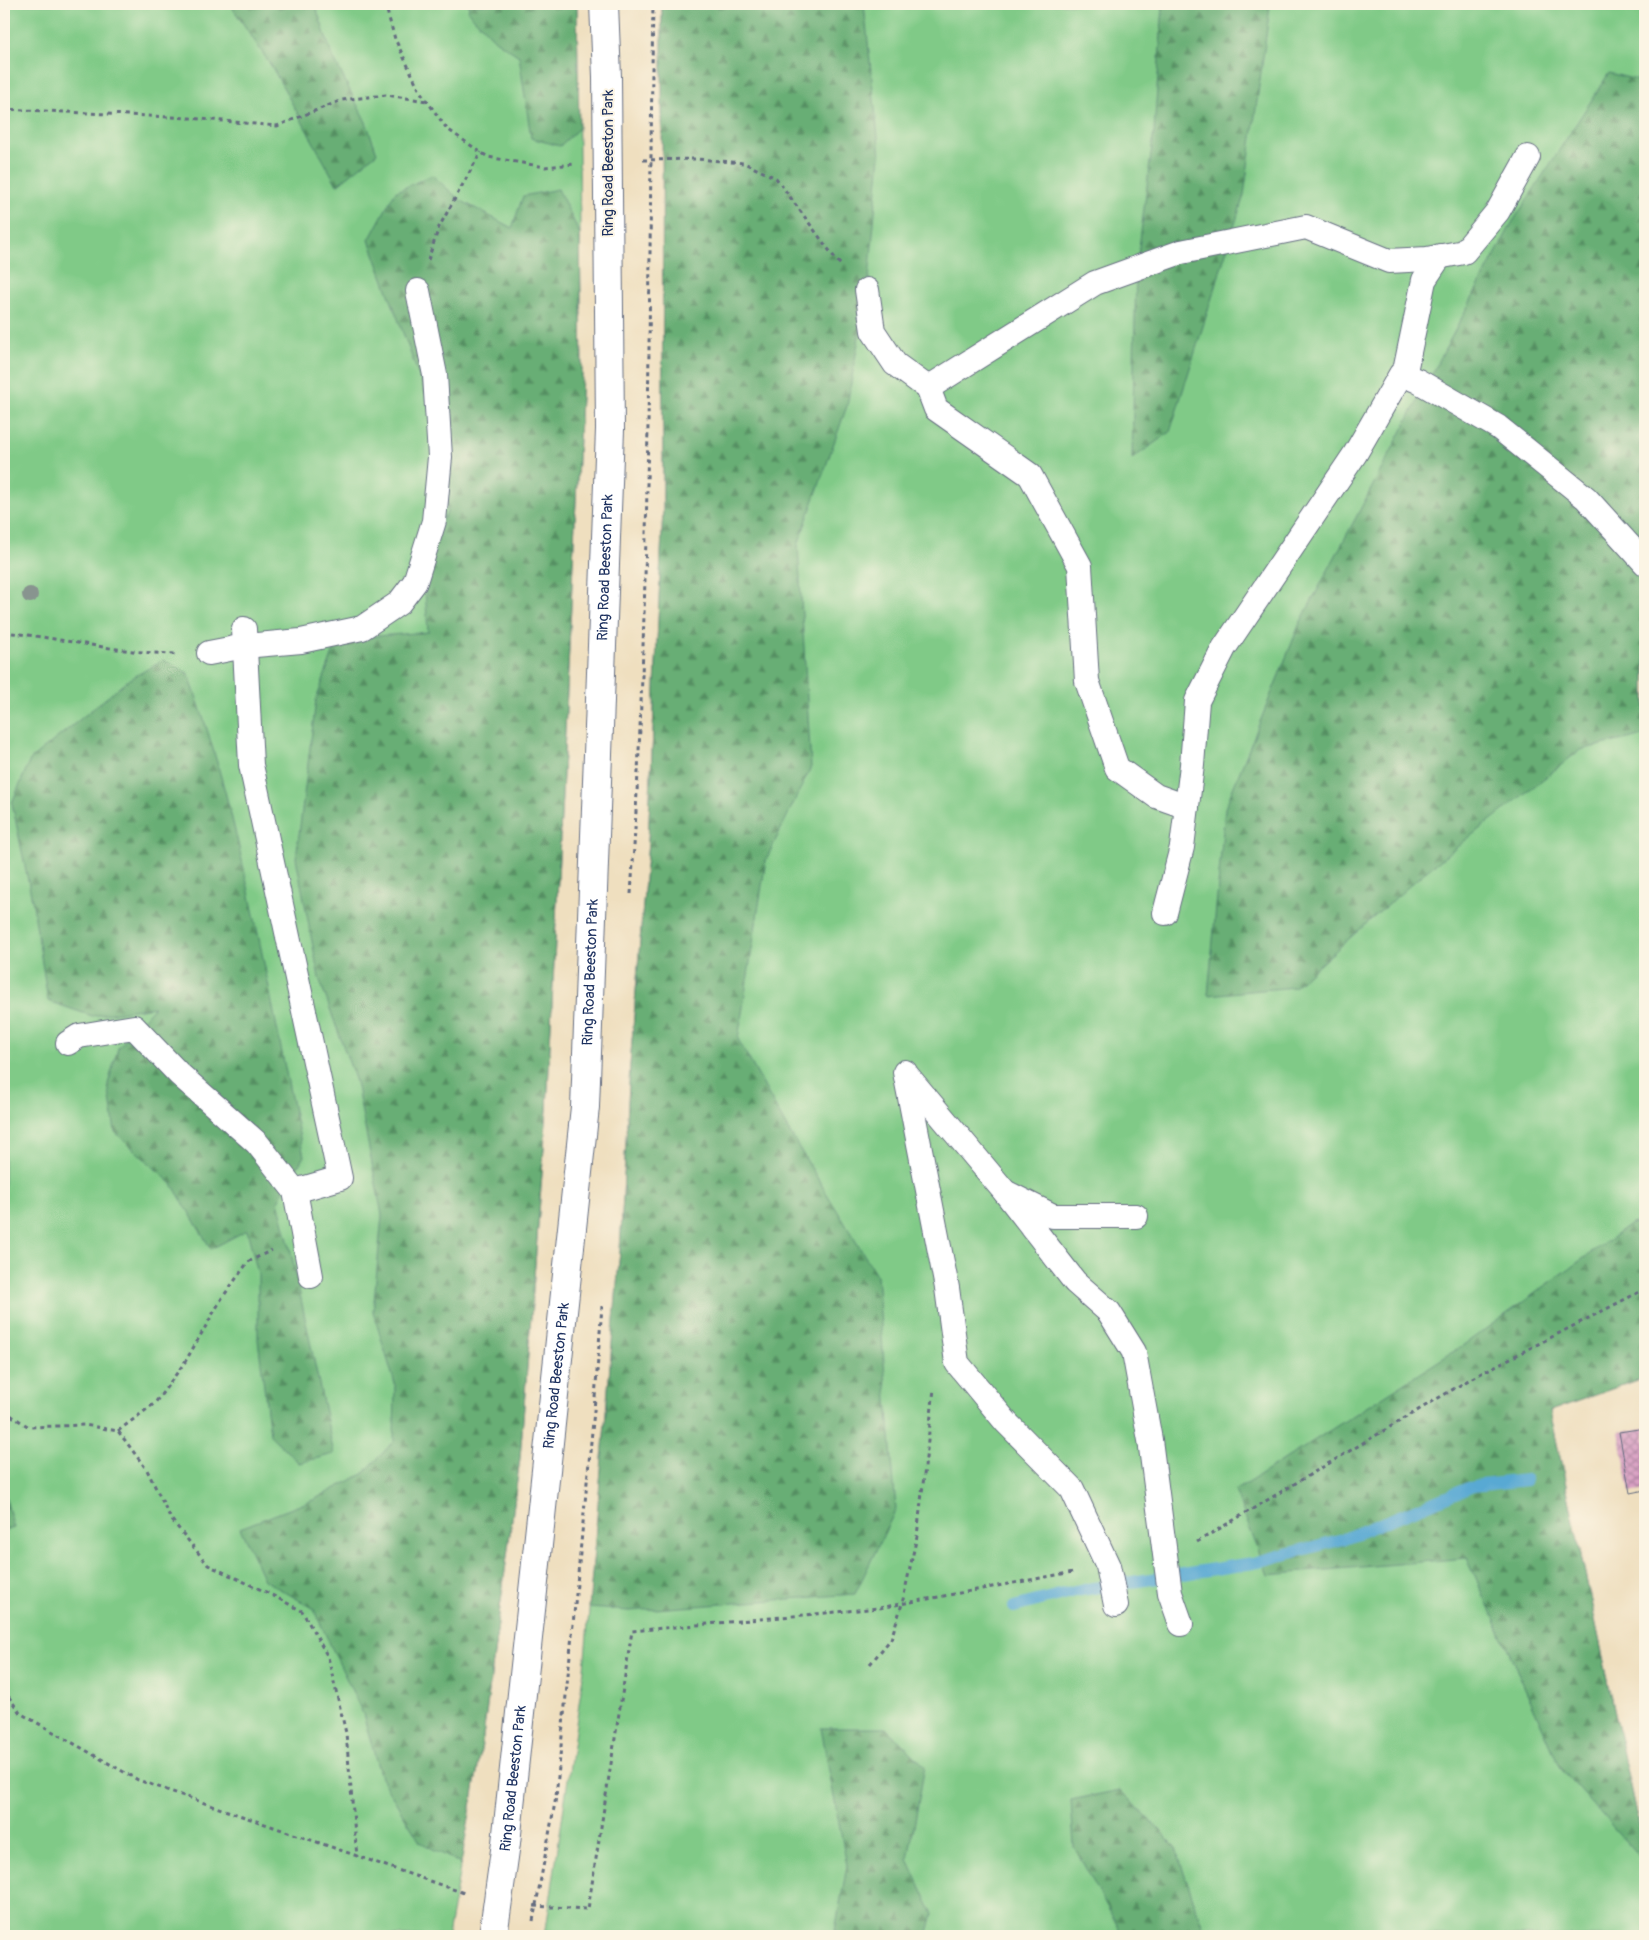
<svg xmlns="http://www.w3.org/2000/svg" width="1649" height="1940" font-family="Pangolin,sans-serif">
<style>
.green{fill:#80ca87;stroke:#4e7c72}
.forest{fill:url(#forest-firs);stroke:#426e69}
.lines{fill:none;stroke-linecap:round;stroke-linejoin:round}
.stream{stroke:#58a9d3;stroke-width:12}
.building{fill:url(#building-cross-hatch)}
.service-casing{stroke:#656d80;stroke-width:26}
.tertiary-casing{stroke:#656d80;stroke-width:30}
.path{stroke:#656d80;stroke-width:3;stroke-dasharray:4 4;stroke-linecap:butt}
.service{stroke:#fff;stroke-width:24}
.tertiary{stroke:#fff;stroke-width:28}
.tree{fill:#88948f}
.labels{text-anchor:middle;stroke-width:4;stroke-linejoin:round;paint-order:stroke}
.street-label{font-size:15px;fill:#1b2f5e;stroke:#fcf5e5}
</style>
<defs>
<pattern id="forest-firs" width="22" height="20" patternUnits="userSpaceOnUse" patternTransform="scale(1.25)"><rect width="22" height="20" fill="#68ae74"/><path d="M5 1l3.5 6h-7zM16 11l3.5 6h-7z" fill="#558e62"/></pattern>
<pattern id="building-cross-hatch" width="8" height="8" patternUnits="userSpaceOnUse" patternTransform="scale(1.25)"><rect width="8" height="8" fill="#d89fc2"/><path d="M0 0l8 8M0 8l8-8" fill="none" stroke="#ae82a1"/></pattern>
</defs>
<rect width="100%" height="100%" fill="#fcf5e5"/>
<filter id="ink" filterUnits="userSpaceOnUse"><feTurbulence type="fractalNoise" baseFrequency=".02" numOctaves="2"/><feDisplacementMap in="SourceGraphic" scale="10" xChannelSelector="R" yChannelSelector="G"/><feConvolveMatrix kernelMatrix="1 2 1 2 8 2 1 2 1" color-interpolation-filters="sRGB"/></filter>
<filter id="wash" filterUnits="userSpaceOnUse"><feTurbulence type="fractalNoise" baseFrequency=".0096" numOctaves="4" result="noise"/><feDisplacementMap in="SourceGraphic" scale="20" xChannelSelector="R" yChannelSelector="G"/><feGaussianBlur stdDeviation="1.12" result="paint"/><feColorMatrix in="noise" values="0 0 0 0 0 0 0 0 0 0 0 0 0 0 0 0 0 1.4 0 .05"/><feComposite in="paint" operator="in"/></filter>
<g filter="url(#wash)">
<rect width="100%" height="100%" fill="#efdfbf"/>
<g class="green">
<polygon points="4,4 577,4 582,375 547,1109 520,1458 482,1744 448,1936 4,1936"/>
<polygon points="662,4 1645,4 1645,1377 1550,1411 1645,1852 1645,1936 545,1936 584,1669 620,1251 630,1066 648,842 663,510"/>
</g>
<g class="forest">
<polygon points="230,4 315,4 332,55 366,122 377,153 337,185 272,67"/>
<polygon points="469,4 577,4 579,128 560,146 531,138 519,56 495,40 468,12"/>
<polygon points="662,4 864,4 880,156 869,279 847,406 798,545 811,767 766,860 738,1039 787,1128 877,1276 896,1509 855,1594 629,1611 589,1608 620,1251 630,1066 648,842 663,510"/>
<polygon points="1163,4 1270,4 1269,14 1244,195 1170,432 1132,459 1136,271 1154,131"/>
<polygon points="1609,73 1645,82 1645,735 1580,750 1424,873 1294,987 1208,995 1225,808 1300,623 1512,223"/>
<polygon points="432,175 460,200 512,228 523,196 558,189 580,234 582,375 547,1109 520,1458 482,1744 461,1864 420,1842 381,1778 363,1714 313,1608 264,1580 240,1528 313,1500 363,1474 394,1441 395,1384 373,1312 382,1215 356,1082 319,978 296,858 316,700 338,639 428,632 422,548 447,513 446,450 369,240 395,192"/>
<path d="M163,660l25,13c57,155 79,322 116,483l-26,45 13,51 43,202 -35,9 -29,-28 -12,-96v-65l-11,-44 -36,19 -39,-65 -57,-52 -7,-48 10,-36 36,-41 -62,9 -44,-15 -15,-96 -21,-102 18,-43 97,-79z"/>
<polygon points="1645,1221 1645,1377 1550,1411 1645,1852 1645,1863 1561,1769 1467,1558 1268,1575 1235,1491 1462,1346 1631,1224"/>
<polygon points="4,1492 14,1528 4,1531"/>
<polygon points="821,1728 886,1728 925,1766 908,1859 933,1914 927,1936 834,1936 847,1866"/>
<polygon points="1120,1790 1175,1846 1206,1936 1120,1936 1120,1930 1074,1847 1071,1800"/>
</g>
<g class="lines">
<polyline class="stream" points="1014,1607 1075,1591 1253,1563 1343,1539 1473,1486 1526,1480"/>
</g>
<g id="blocks">
<polygon class="building" points="1645,1428 1645,1490 1630,1493 1619,1432"/>
</g>
</g>
<g filter="url(#ink)">
<use href="#blocks" fill-opacity="0" stroke="#656d80" stroke-width="1"/>
<g class="lines">
<g class="service-casing">
<g id="service">
<polyline points="867,290 873,331 895,364 928,388"/>
<polyline points="1404,376 1424,280 1440,256"/>
<polyline points="244,629 251,765 340,1178 295,1191 311,1276"/>
<polyline points="209,653 245,646 301,641 362,628 399,603 415,582 434,521 440,457 435,375 418,291"/>
<polyline points="1187,807 1156,796 1117,768 1087,681 1080,566 1030,475 936,409 928,388 1095,283 1181,252 1306,227 1389,261 1427,259 1464,252 1498,211 1528,157"/>
<polyline points="1165,913 1182,847 1192,765 1197,701 1224,648 1355,454 1401,374 1418,381 1498,427 1586,498 1645,563"/>
<polyline points="68,1043 79,1036 134,1027 179,1074 257,1143 295,1191"/>
<polyline points="905,1072 947,1288 957,1363 1006,1422 1072,1489 1108,1566 1116,1605"/>
<polyline points="906,1074 1005,1192 1053,1216 1136,1216"/>
<polyline points="1005,1192 1075,1282 1109,1312 1134,1352 1150,1440 1170,1593 1181,1624"/>
</g>
</g>
<g class="tertiary-casing">
<g id="tertiary">
<path id="s1" d="M493,1936l13,-93 79,-736 25,-678 -3,-352 -3,-73"/>
</g>
</g>
<g class="path">
<polyline points="385,4 395,39 420,91 447,129 488,157 545,167 574,164"/>
<polyline points="4,109 190,118 277,126 342,100 386,95 427,101"/>
<polyline points="643,160 697,159 744,163 776,178 837,261 843,267"/>
<polyline points="428,260 439,227 481,152"/>
<path d="M4,632c57,6 114,21 172,22"/>
<path d="M631,894c20,-297 17,-594 22,-890"/>
<polyline points="4,1411 29,1427 85,1425 118,1431 147,1470 171,1519 208,1565 268,1593 302,1611 328,1657 346,1733 357,1857"/>
<polyline points="118,1431 155,1403 185,1362 222,1298 248,1262 272,1250"/>
<polyline points="1197,1542 1472,1378 1645,1289"/>
<polyline points="870,1664 891,1639 902,1604 917,1536 934,1389"/>
<polyline points="4,1690 20,1713 138,1780 464,1893"/>
<polyline points="534,1906 588,1909 632,1631 879,1608 1073,1572"/>
<polyline points="533,1921 556,1797 594,1411 602,1306"/>
</g>
<use href="#service" class="service"/>
<use href="#tertiary" class="tertiary"/>
</g>
<circle class="tree" cx="30" cy="595" r="8"/>
</g>
<g class="labels">
<g class="street-label">
<text transform="translate(608 163) rotate(-90)" y="5">Ring Road Beeston Park</text>
<text dy="5" stroke="none"><textPath href="#s1" startOffset="1374">Ring Road Beeston Park</textPath></text>
<text dy="5" stroke="none"><textPath href="#s1" startOffset="969">Ring Road Beeston Park</textPath></text>
<text dy="5" stroke="none"><textPath href="#s1" startOffset="564">Ring Road Beeston Park</textPath></text>
<text dy="5" stroke="none"><textPath href="#s1" startOffset="159">Ring Road Beeston Park</textPath></text>
</g>
</g>
<rect width="1649" height="1940" fill="none" stroke="#fcf5e5" stroke-width="20"/>
</svg>
